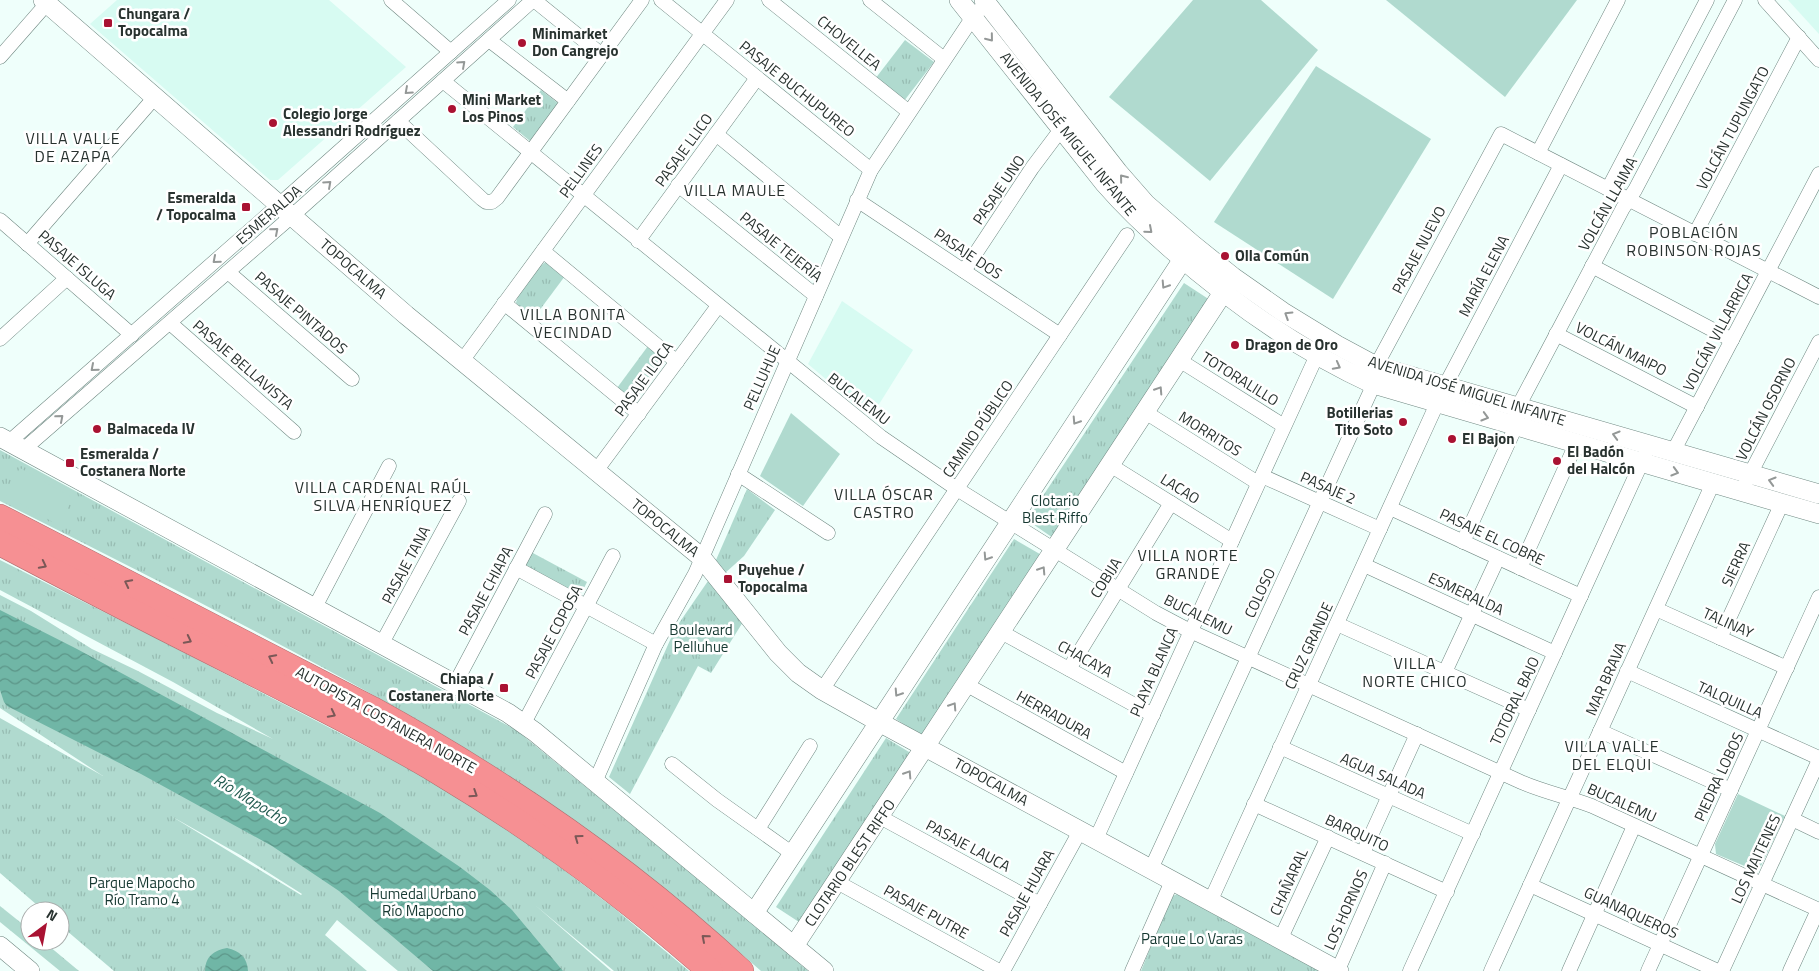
<svg xmlns="http://www.w3.org/2000/svg" width="1819" height="971" font-family="'Titillium Web',sans-serif">
<style>
.built{fill:#d7fbf2}
.grass{fill:url(#grass-tufts);fill-rule:evenodd}
.garden{fill:#b0dacf}
.water{fill:url(#water-waves)}
.lines{fill:none;stroke-linecap:round;stroke-linejoin:round}
.street-casing{stroke:#6f8781;stroke-width:15}
.secondary-casing{stroke:#6f8781;stroke-width:20}
.highway-casing{stroke:#ae6f70;stroke-width:26}
.street{stroke:#fff;stroke-width:14}
.secondary{stroke:#fff;stroke-width:19}
.highway{stroke:#f69093;stroke-width:25}
.oneway{stroke:#949897}
.oneway2{stroke:#7a5857}
.poi-dot{fill:#a91232;stroke:#fff;stroke-width:2}
.labels{text-anchor:middle;stroke-width:5;stroke-linejoin:round;paint-order:stroke}
.poi-label{font-size:15px;font-weight:bold;fill:#28322f;stroke:#fff;text-anchor:start}
.street-label{font-size:15px;fill:#28322f;stroke:#fff}
.park-label{font-size:15px;fill:#173932;stroke:#fff}
.neighbourhood-label{font-size:16px;letter-spacing:1px;fill:#28322f;stroke:#fff}
.water-label{font-size:16px;font-style:italic;fill:#1f594e;stroke:#fff}
</style>
<defs>
<pattern id="grass-tufts" width="24" height="20" patternUnits="userSpaceOnUse" patternTransform="scale(1.25)"><rect width="24" height="20" fill="#b0dacf"/><path d="M3 7l-1-3M5 7V3M7 7l1-3M15 17l-1-3M17 17v-4M19 17l1-3" fill="none" stroke="#97bcb2"/></pattern>
<pattern id="water-waves" width="16" height="10" patternUnits="userSpaceOnUse" patternTransform="scale(1.25)"><rect width="16" height="10" fill="#70b6a6"/><path d="M0 5q4-4 8 0t8 0" fill="none" stroke="#5c9588"/></pattern>
</defs>
<rect width="100%" height="100%" fill="#effffb"/>
<g class="built">
<polygon points="117,0 329,0 406,67 278,180 270,180 90,24"/>
<polygon points="1788,0 1819,0 1819,34"/>
<polygon points="842,301 913,350 871,417 808,364"/>
</g>
<g class="grass">
<polygon points="905,40 934,62 904,101 875,79"/>
<polygon points="541,90 559,104 530,141 513,127"/>
<path d="M546,262l19,14 -32,43 -17,-16c2,-12 19,-35 30,-41z"/>
<polygon points="1184,283 1210,300 1056,540 1027,520"/>
<polygon points="648,346 664,358 636,399 631,401 617,388"/>
<path d="M0,450l516,280 212,173 80,68h-47c-83,-74 -171,-143 -265,-203 -53,-35 -108,-65 -163,-95 -110,-60 -222,-116 -333,-172z"/>
<polygon points="747,489 775,510 744,556 724,574 716,560"/>
<polygon points="1014,539 1045,557 924,738 896,719"/>
<polygon points="531,552 587,582 582,592 577,595 529,571 525,565"/>
<path d="M0,560l140,70 287,148 92,58 95,72 75,63h-75l-79,-66 76,66h-213l-61,-51 -12,15 42,36h-253l-54,-46v-14h-16l-44,-38v-155l103,58 -103,-68v-113l31,16 61,38 46,22 79,42 56,26 -100,-57 -173,-92zM171,816l71,40 60,38 -1,1z"/>
<polygon points="708,581 743,622 711,673 698,666 630,794 609,777 675,629"/>
<polygon points="886,738 914,755 802,924 776,907"/>
<polygon points="1177,894 1320,971 1141,971 1171,897"/>
<polygon points="0,906 30,930 30,941 43,941 79,971 60,971 0,922"/>
</g>
<g class="garden">
<polygon points="1193,0 1261,0 1318,50 1210,181 1109,97"/>
<polygon points="1386,0 1577,0 1505,97"/>
<polygon points="1316,66 1431,139 1333,299 1214,222"/>
<polygon points="791,413 840,454 803,506 760,476"/>
<polygon points="20,468 73,498 58,525 4,494"/>
<polygon points="714,633 728,641 712,666 699,657"/>
<polygon points="1738,794 1785,816 1761,866 1754,870 1716,854 1715,844"/>
</g>
<g class="water">
<polygon points="0,610 77,649 380,813 460,867 490,890 512,910 563,971 433,971 339,891 272,846 141,774 7,706 4,702 0,690"/>
<path d="M227,948c13,3 20,9 21,23h-43c0,-14 9,-21 22,-23z"/>
</g>
<g class="lines">
<g class="street-casing">
<g id="street">
<polyline points="391,0 451,52"/>
<polyline points="534,0 602,55"/>
<polyline points="661,0 871,170"/>
<polyline points="769,0 909,112"/>
<polyline points="870,0 944,59"/>
<polyline points="1765,0 1819,60"/>
<polyline points="489,40 568,101"/>
<polyline points="0,57 50,0"/>
<path d="M443,81l438,356 76,52 199,124 34,18 331,151c23,10 47,15 71,24l227,104"/>
<polyline points="398,121 482,199 486,202 492,202 497,198 642,0"/>
<polyline points="716,134 841,237"/>
<polyline points="1538,153 1618,0"/>
<polyline points="678,185 816,296"/>
<polyline points="1608,189 1707,0"/>
<polyline points="857,200 1060,335"/>
<polyline points="0,220 132,335"/>
<polyline points="1695,234 1799,37"/>
<polyline points="638,241 757,78"/>
<polyline points="27,244 155,97"/>
<polyline points="543,251 677,362"/>
<polyline points="1592,266 1732,340"/>
<polyline points="964,271 1032,168 1062,128"/>
<polyline points="228,272 352,379"/>
<polyline points="504,303 639,414"/>
<polyline points="170,323 294,432"/>
<polyline points="1556,334 1697,407"/>
<polyline points="0,339 67,278"/>
<polyline points="1179,360 1284,426"/>
<polyline points="462,361 727,0"/>
<polyline points="1145,412 1258,483"/>
<polyline points="9,442 279,205 509,0"/>
<polyline points="23,450 292,216 533,0"/>
<polyline points="1673,452 1819,174"/>
<polyline points="1110,465 1232,541"/>
<polyline points="596,471 718,306"/>
<polyline points="738,474 828,533"/>
<polyline points="1262,476 1380,529"/>
<polyline points="1746,482 1819,342"/>
<polyline points="1390,508 1581,596"/>
<polyline points="1463,542 1516,426 1518,407 1623,208 1635,190 1735,0"/>
<polyline points="1364,565 1555,653"/>
<polyline points="516,568 656,644"/>
<polyline points="1520,568 1576,444"/>
<polyline points="314,609 389,466"/>
<polyline points="1656,609 1787,668"/>
<polyline points="1337,624 1529,710"/>
<polyline points="1001,632 1153,715"/>
<polyline points="1720,638 1782,503"/>
<polyline points="381,645 459,501"/>
<polyline points="1069,669 1171,503"/>
<polyline points="1627,671 1819,758"/>
<polyline points="1445,672 1498,558"/>
<polyline points="455,684 545,514"/>
<polyline points="967,685 1126,773"/>
<polyline points="822,690 1127,235"/>
<polyline points="524,723 613,556"/>
<polyline points="1600,731 1731,790"/>
<polyline points="1280,747 1473,834"/>
<polyline points="672,764 717,800 793,854"/>
<polyline points="595,782 656,644 695,574 871,170 973,17 986,3"/>
<polyline points="1254,804 1447,892"/>
<polyline points="880,817 1040,904"/>
<polyline points="1792,819 1819,832"/>
<polyline points="758,829 810,746"/>
<polyline points="1096,839 1317,355"/>
<polyline points="1363,853 1417,734"/>
<polyline points="1151,869 1373,386 1376,366 1501,134 1819,297"/>
<polyline points="837,882 999,971"/>
<polyline points="1530,885 1718,971"/>
<polyline points="1210,902 1445,386 1561,165"/>
<polyline points="1280,940 1328,837"/>
<polyline points="1338,970 1385,863"/>
<polyline points="1003,971 1080,831"/>
<polyline points="1132,971 1172,881"/>
<polyline points="1410,971 1645,455"/>
<polyline points="1491,971 1713,483"/>
<polyline points="1569,971 1634,826"/>
<polyline points="1648,971 1819,597"/>
<polyline points="1722,971 1819,760"/>
<polyline points="1790,971 1818,910"/>
</g>
</g>
<g class="secondary-casing">
<g id="secondary">
<polyline points="43,0 406,315 701,557 778,653 798,673 822,690 879,722 1339,971"/>
<path d="M959,0l146,184c20,23 42,44 65,64 61,54 129,102 203,136l446,130"/>
<polyline points="984,0 1118,172 1146,204 1192,244 1233,277 1283,312 1337,345 1376,366 1819,494"/>
<polyline points="0,437 508,713 535,732 824,971"/>
<polyline points="754,913 1189,250"/>
<polyline points="0,946 30,971"/>
<polyline points="794,946 1230,282"/>
</g>
</g>
<g class="highway-casing">
<g id="highway">
<path d="M0,517l372,192c133,73 258,159 369,262"/>
<path d="M0,543c80,42 161,84 241,124 66,34 133,66 196,104 97,58 189,125 273,200"/>
</g>
</g>
<use href="#street" class="street"/>
<use href="#secondary" class="secondary"/>
<use href="#highway" class="highway"/>
</g>
<defs><path id="oneway-chevron" d="M-2-3.5L2.5 0L-2 3.5" fill="none" stroke-width="1.6" stroke-linecap="round" stroke-linejoin="round" transform="scale(1.25)"/></defs>
<g class="oneway">
<use href="#oneway-chevron" transform="translate(990 38) rotate(51)"/>
<use href="#oneway-chevron" transform="translate(462 64) rotate(-42)"/>
<use href="#oneway-chevron" transform="translate(408 91) rotate(138)"/>
<use href="#oneway-chevron" transform="translate(1123 178) rotate(-129)"/>
<use href="#oneway-chevron" transform="translate(328 184) rotate(-42)"/>
<use href="#oneway-chevron" transform="translate(1149 230) rotate(41)"/>
<use href="#oneway-chevron" transform="translate(275 231) rotate(-41)"/>
<use href="#oneway-chevron" transform="translate(216 260) rotate(139)"/>
<use href="#oneway-chevron" transform="translate(1165 285) rotate(123)"/>
<use href="#oneway-chevron" transform="translate(1288 315) rotate(-148)"/>
<use href="#oneway-chevron" transform="translate(1337 366) rotate(28)"/>
<use href="#oneway-chevron" transform="translate(94 368) rotate(139)"/>
<use href="#oneway-chevron" transform="translate(1159 390) rotate(-57)"/>
<use href="#oneway-chevron" transform="translate(1485 417) rotate(16)"/>
<use href="#oneway-chevron" transform="translate(60 418) rotate(-41)"/>
<use href="#oneway-chevron" transform="translate(1076 421) rotate(123)"/>
<use href="#oneway-chevron" transform="translate(1616 435) rotate(-164)"/>
<use href="#oneway-chevron" transform="translate(1675 472) rotate(16)"/>
<use href="#oneway-chevron" transform="translate(1772 481) rotate(-164)"/>
<use href="#oneway-chevron" transform="translate(987 557) rotate(123)"/>
<use href="#oneway-chevron" transform="translate(1042 570) rotate(-57)"/>
<use href="#oneway-chevron" transform="translate(898 693) rotate(123)"/>
<use href="#oneway-chevron" transform="translate(953 706) rotate(-57)"/>
<use href="#oneway-chevron" transform="translate(908 774) rotate(-57)"/>
</g>
<g class="oneway2">
<use href="#oneway-chevron" transform="translate(43 565) rotate(27)"/>
<use href="#oneway-chevron" transform="translate(128 583) rotate(-153)"/>
<use href="#oneway-chevron" transform="translate(188 640) rotate(27)"/>
<use href="#oneway-chevron" transform="translate(272 658) rotate(-153)"/>
<use href="#oneway-chevron" transform="translate(332 714) rotate(27)"/>
<use href="#oneway-chevron" transform="translate(474 794) rotate(33)"/>
<use href="#oneway-chevron" transform="translate(578 838) rotate(-144)"/>
<use href="#oneway-chevron" transform="translate(705 938) rotate(-139)"/>
</g>
<g class="poi-dot">
<rect x="103" y="18" width="10" height="10" rx="2.5"/>
<circle cx="522" cy="43" r="5"/>
<circle cx="452" cy="109" r="5"/>
<circle cx="273" cy="123" r="5"/>
<rect x="241" y="202" width="10" height="10" rx="2.5"/>
<circle cx="1225" cy="256" r="5"/>
<circle cx="1235" cy="345" r="5"/>
<circle cx="1403" cy="422" r="5"/>
<circle cx="97" cy="429" r="5"/>
<circle cx="1452" cy="439" r="5"/>
<circle cx="1557" cy="461" r="5"/>
<rect x="65" y="458" width="10" height="10" rx="2.5"/>
<rect x="723" y="574" width="10" height="10" rx="2.5"/>
<rect x="499" y="683" width="10" height="10" rx="2.5"/>
</g>
<g class="labels">
<g class="poi-label">
<text x="118" y="19">Chungara /<tspan x="118" dy="17">Topocalma</tspan></text>
<text x="532" y="39">Minimarket<tspan x="532" dy="17">Don Cangrejo</tspan></text>
<text x="462" y="105">Mini Market<tspan x="462" dy="17">Los Pinos</tspan></text>
<text x="283" y="119">Colegio Jorge<tspan x="283" dy="17">Alessandri Rodríguez</tspan></text>
<text x="236" y="203" text-anchor="end">Esmeralda<tspan x="236" dy="17">/ Topocalma</tspan></text>
<text x="1235" y="261">Olla Común</text>
<text x="1245" y="350">Dragon de Oro</text>
<text x="1393" y="418" text-anchor="end">Botillerias<tspan x="1393" dy="17">Tito Soto</tspan></text>
<text x="107" y="434">Balmaceda IV</text>
<text x="1462" y="444">El Bajon</text>
<text x="1567" y="457">El Badón<tspan x="1567" dy="17">del Halcón</tspan></text>
<text x="80" y="459">Esmeralda /<tspan x="80" dy="17">Costanera Norte</tspan></text>
<text x="738" y="575">Puyehue /<tspan x="738" dy="17">Topocalma</tspan></text>
<text x="494" y="684" text-anchor="end">Chiapa /<tspan x="494" dy="17">Costanera Norte</tspan></text>
</g>
<g class="street-label">
<text transform="translate(849 43) rotate(39)" y="5">CHOVELLEA</text>
<text transform="translate(797 89) rotate(39)" y="5">PASAJE BUCHUPUREO</text>
<text transform="translate(1733 128) rotate(-62)" y="5">VOLCÁN TUPUNGATO</text>
<text transform="translate(1068 134) rotate(51)" y="5">AVENIDA JOSÉ MIGUEL INFANTE</text>
<text transform="translate(684 150) rotate(-54)" y="5">PASAJE LLICO</text>
<text transform="translate(581 171) rotate(-54)" y="5">PELLINES</text>
<text transform="translate(999 190) rotate(-56)" y="5">PASAJE UNO</text>
<text transform="translate(1608 204) rotate(-61)" y="5">VOLCÁN LLAIMA</text>
<text transform="translate(269 215) rotate(-41)" y="5">ESMERALDA</text>
<text transform="translate(781 247) rotate(39)" y="5">PASAJE TEJERÍA</text>
<text transform="translate(1419 250) rotate(-62)" y="5">PASAJE NUEVO</text>
<text transform="translate(968 254) rotate(34)" y="5">PASAJE DOS</text>
<text transform="translate(77 265) rotate(41)" y="5">PASAJE ISLUGA</text>
<text transform="translate(353 269) rotate(41)" y="5">TOPOCALMA</text>
<text transform="translate(1484 276) rotate(-62)" y="5">MARÍA ELENA</text>
<text transform="translate(301 313) rotate(41)" y="5">PASAJE PINTADOS</text>
<text transform="translate(1718 332) rotate(-62)" y="5">VOLCÁN VILLARRICA</text>
<text transform="translate(1621 349) rotate(27)" y="5">VOLCÁN MAIPO</text>
<text transform="translate(243 365) rotate(41)" y="5">PASAJE BELLAVISTA</text>
<text transform="translate(762 378) rotate(-66)" y="5">PELLUHUE</text>
<text transform="translate(644 379) rotate(-54)" y="5">PASAJE ILOCA</text>
<text transform="translate(1240 379) rotate(32)" y="5">TOTORALILLO</text>
<text transform="translate(1467 391) rotate(17)" y="5">AVENIDA JOSÉ MIGUEL INFANTE</text>
<text transform="translate(859 399) rotate(38)" y="5">BUCALEMU</text>
<text transform="translate(1766 409) rotate(-63)" y="5">VOLCÁN OSORNO</text>
<text transform="translate(978 429) rotate(-56)" y="5">CAMINO PÚBLICO</text>
<text transform="translate(1210 434) rotate(32)" y="5">MORRITOS</text>
<text transform="translate(1328 488) rotate(24)" y="5">PASAJE 2</text>
<text transform="translate(1180 489) rotate(32)" y="5">LACAO</text>
<text transform="translate(665 528) rotate(39)" y="5">TOPOCALMA</text>
<text transform="translate(1492 537) rotate(25)" y="5">PASAJE EL COBRE</text>
<text transform="translate(1736 564) rotate(-65)" y="5">SIERRA</text>
<text transform="translate(406 565) rotate(-62)" y="5">PASAJE TANA</text>
<text transform="translate(1106 578) rotate(-58)" y="5">COBIJA</text>
<text transform="translate(486 591) rotate(-62)" y="5">PASAJE CHIAPA</text>
<text transform="translate(1260 593) rotate(-65)" y="5">COLOSO</text>
<text transform="translate(1466 594) rotate(25)" y="5">ESMERALDA</text>
<text transform="translate(1198 615) rotate(26)" y="5">BUCALEMU</text>
<text transform="translate(1728 623) rotate(24)" y="5">TALINAY</text>
<text transform="translate(554 632) rotate(-62)" y="5">PASAJE COPOSA</text>
<text transform="translate(1309 646) rotate(-65)" y="5">CRUZ GRANDE</text>
<text transform="translate(1085 659) rotate(29)" y="5">CHACAYA</text>
<text transform="translate(1154 672) rotate(-66)" y="5">PLAYA BLANCA</text>
<text transform="translate(1606 679) rotate(-66)" y="5">MAR BRAVA</text>
<text transform="translate(1730 700) rotate(24)" y="5">TALQUILLA</text>
<text transform="translate(1515 701) rotate(-65)" y="5">TOTORAL BAJO</text>
<text transform="translate(1054 715) rotate(29)" y="5">HERRADURA</text>
<text transform="translate(386 720) rotate(29)" y="5">AUTOPISTA COSTANERA NORTE</text>
<text transform="translate(1383 776) rotate(24)" y="5">AGUA SALADA</text>
<text transform="translate(1719 777) rotate(-65)" y="5">PIEDRA LOBOS</text>
<text transform="translate(991 782) rotate(29)" y="5">TOPOCALMA</text>
<text transform="translate(1622 803) rotate(24)" y="5">BUCALEMU</text>
<text transform="translate(1357 833) rotate(25)" y="5">BARQUITO</text>
<text transform="translate(968 846) rotate(28)" y="5">PASAJE LAUCA</text>
<text transform="translate(1756 859) rotate(-65)" y="5">LOS MAITENES</text>
<text transform="translate(850 863) rotate(-56)" y="5">CLOTARIO BLEST RIFFO</text>
<text transform="translate(1289 882) rotate(-66)" y="5">CHAÑARAL</text>
<text transform="translate(1027 893) rotate(-61)" y="5">PASAJE HUARA</text>
<text transform="translate(1346 910) rotate(-66)" y="5">LOS HORNOS</text>
<text transform="translate(926 912) rotate(29)" y="5">PASAJE PUTRE</text>
<text transform="translate(1631 913) rotate(25)" y="5">GUANAQUEROS</text>
</g>
<g class="park-label">
<text x="1055" y="506">Clotario<tspan x="1055" dy="17">Blest Riffo</tspan></text>
<text x="701" y="635">Boulevard<tspan x="701" dy="17">Pelluhue</tspan></text>
<text x="142" y="888">Parque Mapocho<tspan x="142" dy="17">Río Tramo 4</tspan></text>
<text x="423" y="899">Humedal Urbano<tspan x="423" dy="17">Río Mapocho</tspan></text>
<text x="1192" y="944">Parque Lo Varas</text>
</g>
<g class="neighbourhood-label">
<text x="73" y="144">VILLA VALLE<tspan x="73" dy="18">DE AZAPA</tspan></text>
<text x="735" y="196">VILLA MAULE</text>
<text x="1694" y="238">POBLACIÓN<tspan x="1694" dy="18">ROBINSON ROJAS</tspan></text>
<text x="573" y="320">VILLA BONITA<tspan x="573" dy="18">VECINDAD</tspan></text>
<text x="383" y="493">VILLA CARDENAL RAÚL<tspan x="383" dy="18">SILVA HENRÍQUEZ</tspan></text>
<text x="884" y="500">VILLA ÓSCAR<tspan x="884" dy="18">CASTRO</tspan></text>
<text x="1188" y="561">VILLA NORTE<tspan x="1188" dy="18">GRANDE</tspan></text>
<text x="1415" y="669">VILLA<tspan x="1415" dy="18">NORTE CHICO</tspan></text>
<text x="1612" y="752">VILLA VALLE<tspan x="1612" dy="18">DEL ELQUI</tspan></text>
</g>
<g class="water-label">
<text transform="translate(251 799) rotate(31)" y="6">Río Mapocho</text>
</g>
</g>
<g transform="translate(45 926) rotate(32)"><circle r="24" fill="#ffffff" stroke="#a9adac"/>
<path d="M0-4L9 19L0 12L-9 19Z" fill="#a91232"/>
<text y="-8" font-size="14" font-weight="bold" text-anchor="middle" fill="#28322f">N</text>
</g>
</svg>
